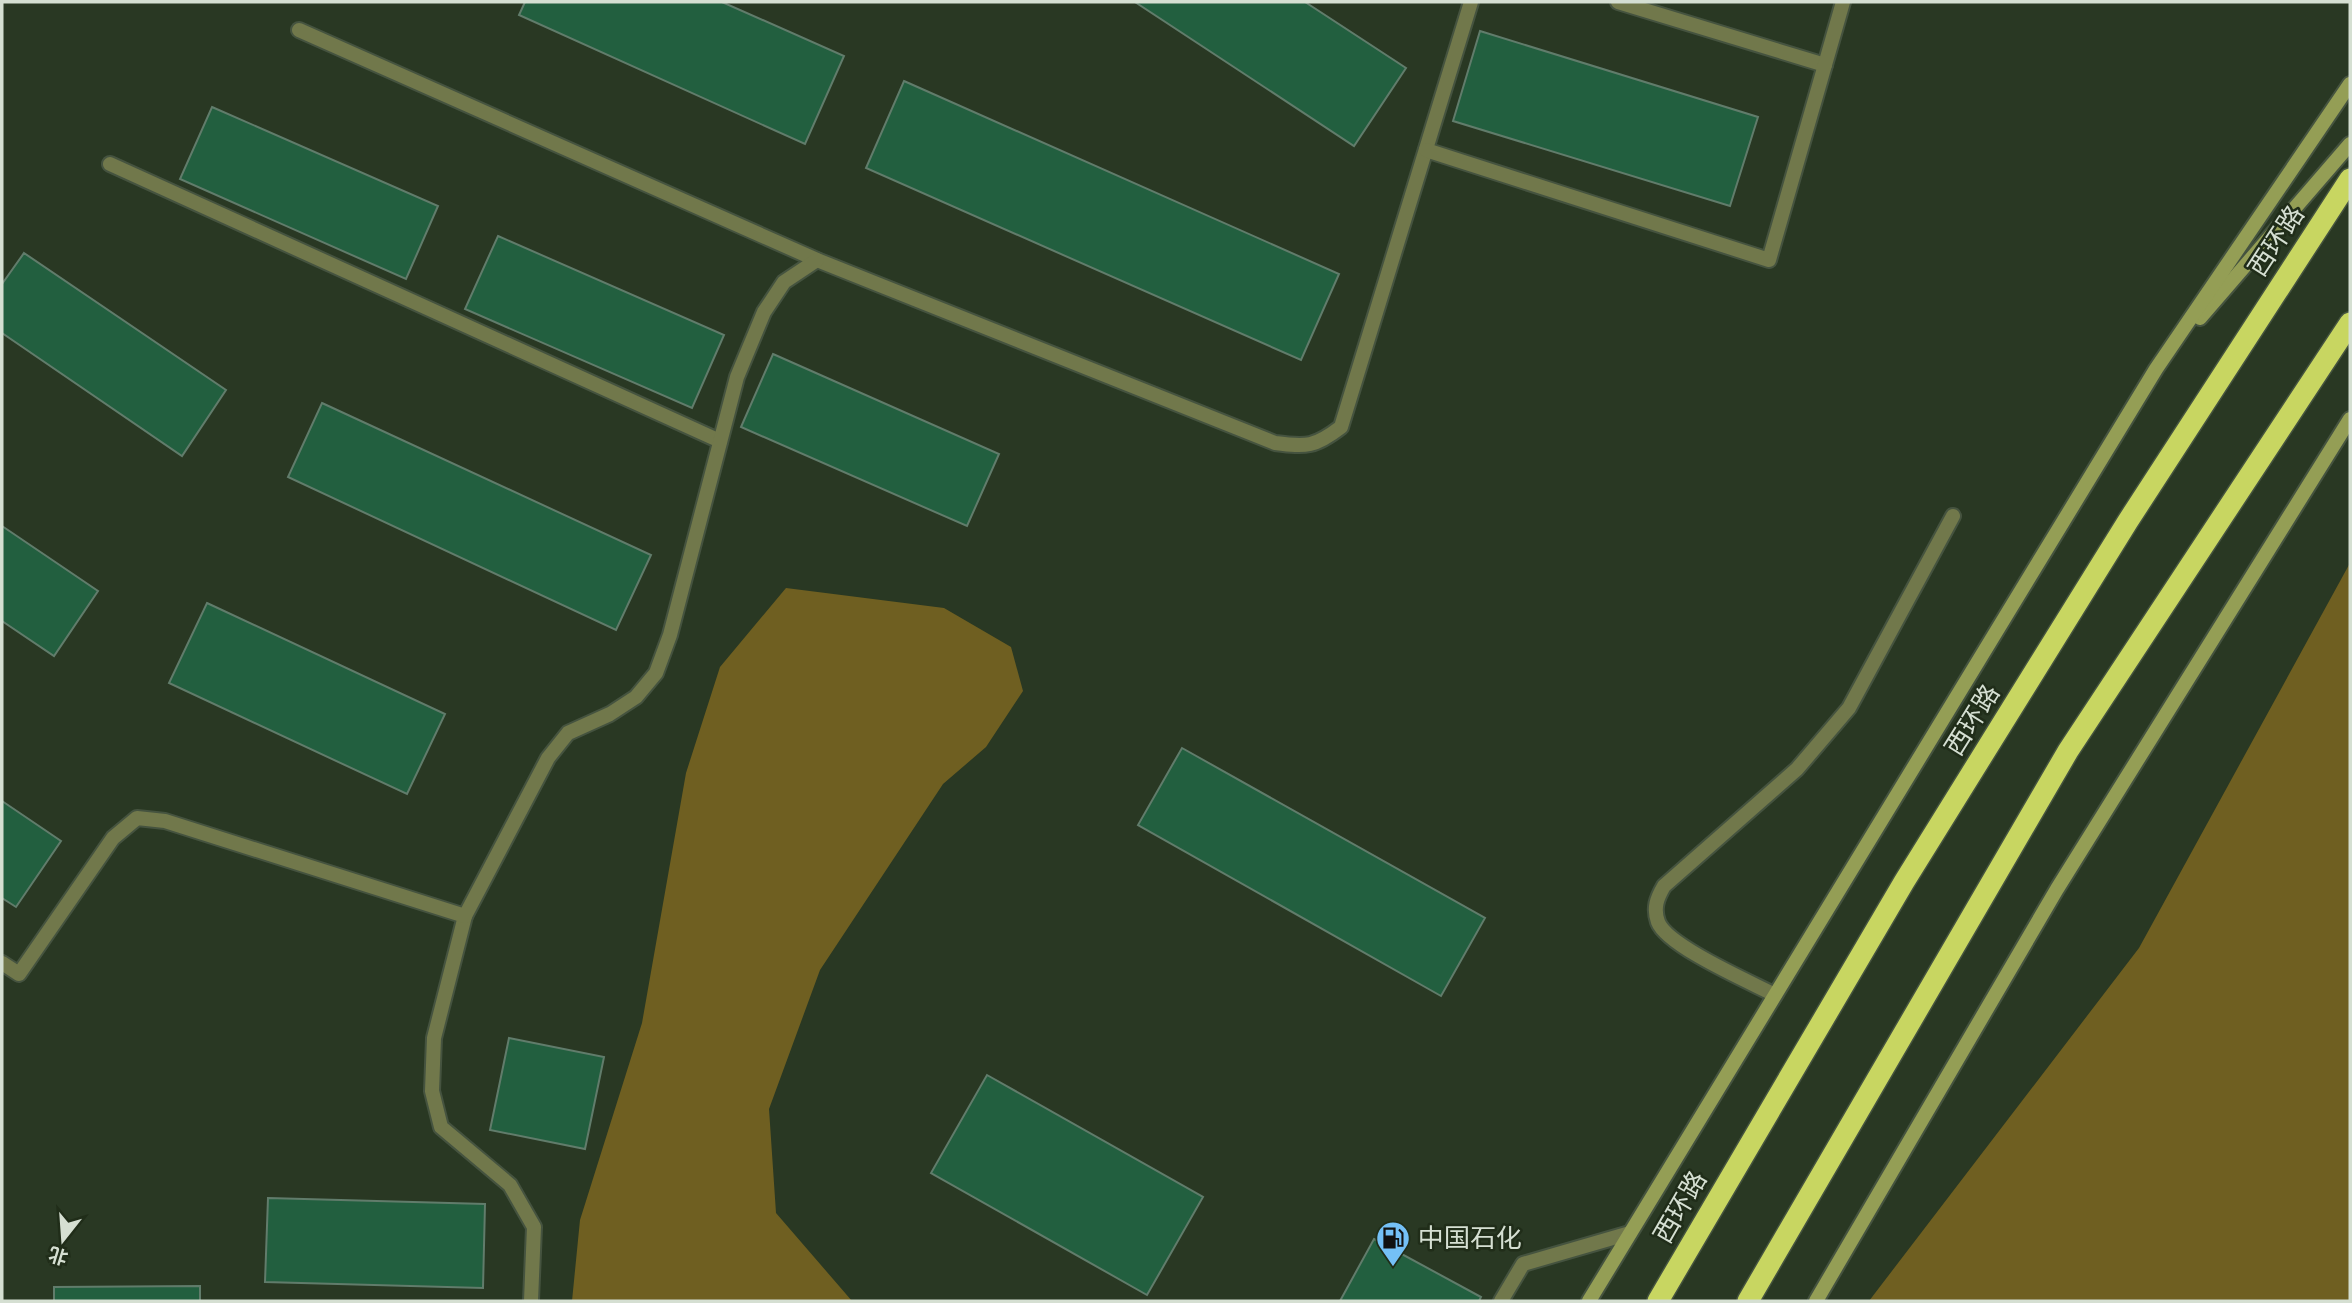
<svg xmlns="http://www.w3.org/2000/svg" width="2352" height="1303" font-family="'Sofia Sans Condensed','Noto Sans SC',sans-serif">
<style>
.forest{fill:#6f5f21}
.building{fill:#225f3f;stroke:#617c6b;stroke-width:2}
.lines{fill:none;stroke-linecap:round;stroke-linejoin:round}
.street-casing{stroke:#45533f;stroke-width:18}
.secondary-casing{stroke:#45533f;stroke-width:18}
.highway-casing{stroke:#45533f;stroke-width:24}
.street{stroke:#71784b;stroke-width:14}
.secondary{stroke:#949e55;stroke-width:14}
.highway{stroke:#c8d661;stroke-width:21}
.labels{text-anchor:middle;stroke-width:5;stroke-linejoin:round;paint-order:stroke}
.street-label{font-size:26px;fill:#d5dfd2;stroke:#202d19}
.poi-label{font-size:26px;fill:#d5dfd2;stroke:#202d19;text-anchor:start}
</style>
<rect width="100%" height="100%" fill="#293823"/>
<g class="forest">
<polygon points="2350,563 2350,1301 1869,1301 2139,948"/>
<polygon points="786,588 944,608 1011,647 1023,691 986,747 943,784 820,970 769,1109 776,1213 852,1301 572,1301 580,1220 642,1023 686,773 720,667"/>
</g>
<g class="building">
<polygon points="525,2 722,2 844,56 805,144 519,15"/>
<polygon points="1135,2 1305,2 1406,68 1354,146"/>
<polygon points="1480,31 1758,117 1730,206 1453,121"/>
<polygon points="904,81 1339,274 1301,360 866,168"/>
<polygon points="212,107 438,206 406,279 180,179"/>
<polygon points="498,236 724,335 692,408 465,309"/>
<polygon points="24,253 226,390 182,456 2,333 2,284"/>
<polygon points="773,354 999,454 967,526 741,427"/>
<polygon points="322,403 651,555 616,630 288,477"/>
<polygon points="2,526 98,591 54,656 2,621"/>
<polygon points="207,603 445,714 407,794 169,683"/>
<polygon points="1182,748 1485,918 1441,996 1138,825"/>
<polygon points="2,801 61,841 16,907 2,898"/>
<polygon points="509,1038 604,1057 585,1149 490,1130"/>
<polygon points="987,1075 1203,1197 1147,1295 931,1173"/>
<polygon points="268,1198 485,1204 483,1288 265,1282"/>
<polygon points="1374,1239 1481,1297 1479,1301 1340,1301"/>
<polygon points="200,1286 200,1301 54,1301 54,1287"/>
</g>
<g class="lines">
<g class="street-casing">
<g id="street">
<polyline points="1618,2 1825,65"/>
<path d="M299,30l518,230 458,183c32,4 40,4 66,-16l130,-425"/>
<polyline points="1426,150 1769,260 1843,2"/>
<polyline points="110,164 720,441"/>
<polyline points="465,916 434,1038 432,1091 441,1127 510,1185 534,1227 531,1301"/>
<polyline points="2,963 19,974 113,838 137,818 165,821 465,916 548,758 568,733 610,714 636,697 656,673 670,635 737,377 764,312 784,282 817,260"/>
<path d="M1775,995c-25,-13 -108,-49 -117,-73 -5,-14 -1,-24 6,-36l133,-117 52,-61 104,-192"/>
<polyline points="1501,1301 1523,1264 1630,1233"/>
</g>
</g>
<g class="secondary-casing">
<g id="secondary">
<polyline points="2200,318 2350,144"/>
<polyline points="1589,1301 2156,369 2350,84"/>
<polyline points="1816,1301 2057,889 2350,419"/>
</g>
</g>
<g class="highway-casing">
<g id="highway">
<polyline points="1658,1301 1904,882 2128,521 2350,179"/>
<polyline points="1748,1301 2068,751 2350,323"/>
</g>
</g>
<use href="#street" class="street"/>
<use href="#secondary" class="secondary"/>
<use href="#highway" class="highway"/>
</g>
<defs>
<g id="fuel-pin" transform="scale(1.75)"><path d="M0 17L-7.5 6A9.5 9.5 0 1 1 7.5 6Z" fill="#74c0f6" stroke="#202d19"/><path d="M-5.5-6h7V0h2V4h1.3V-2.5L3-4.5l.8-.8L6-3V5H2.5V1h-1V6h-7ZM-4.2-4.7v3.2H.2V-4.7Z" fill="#111"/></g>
</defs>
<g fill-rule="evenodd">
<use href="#fuel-pin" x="1393" y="1238"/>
</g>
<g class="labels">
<g class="street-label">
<text transform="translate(2276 241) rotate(-57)" y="9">西环路</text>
<text transform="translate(1972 720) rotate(-58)" y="9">西环路</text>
<text transform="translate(1680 1207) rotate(-60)" y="9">西环路</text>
</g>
<g class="poi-label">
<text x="1418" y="1247">中国石化</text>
</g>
</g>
<rect width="2352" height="1303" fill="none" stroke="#d5dfd2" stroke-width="7"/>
<g transform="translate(63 1240) rotate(197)" stroke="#202d19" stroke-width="5" paint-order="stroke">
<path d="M0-5L12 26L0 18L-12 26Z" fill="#d5dfd2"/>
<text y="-10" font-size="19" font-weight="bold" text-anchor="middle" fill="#d5dfd2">北</text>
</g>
</svg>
